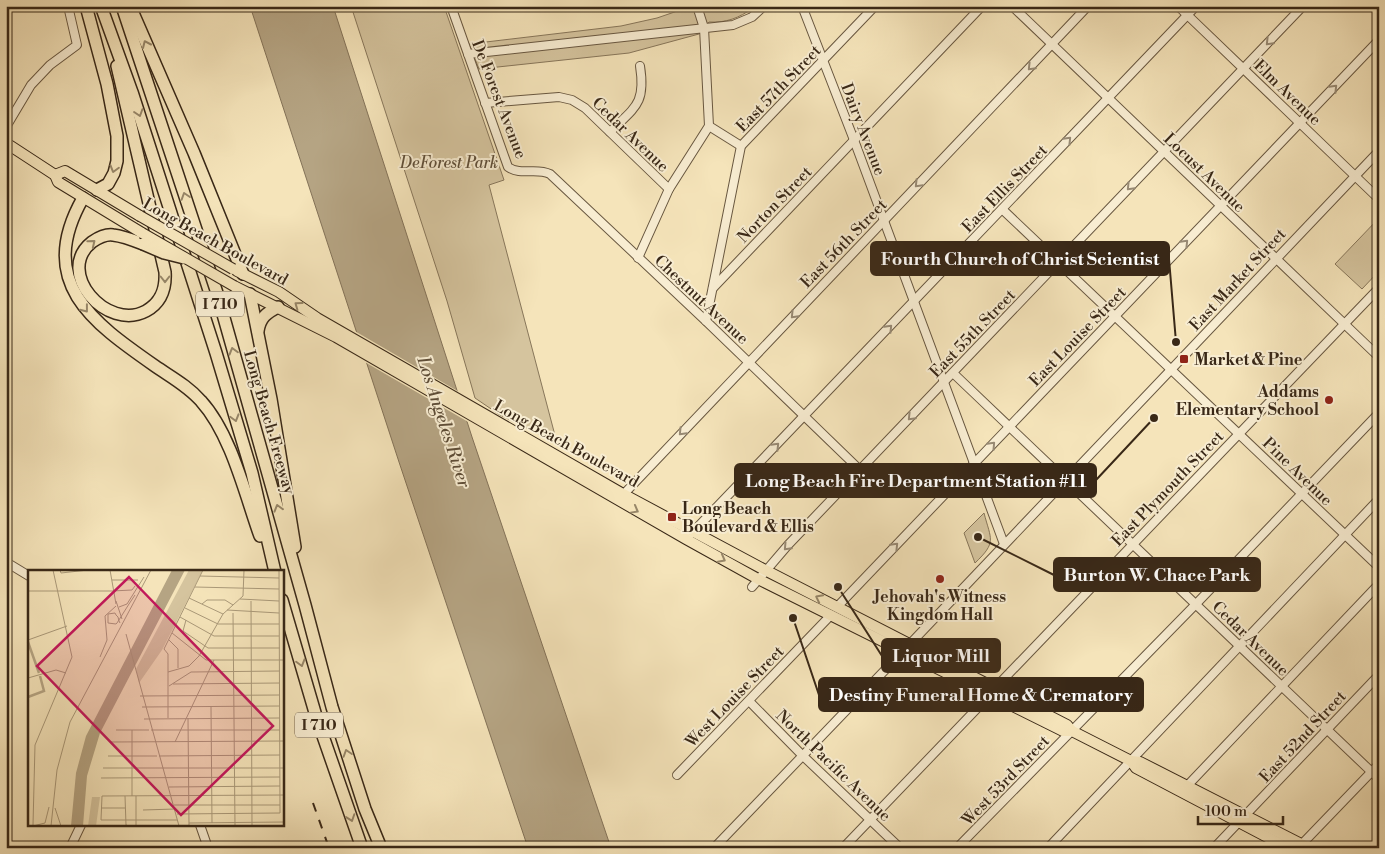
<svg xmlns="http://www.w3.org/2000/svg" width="1385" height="854" font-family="'Libre Bodoni',serif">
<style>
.green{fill:#d5c49e;stroke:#87765a}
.water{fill:#b5a483;stroke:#837258}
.pier{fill:#f5e4ba}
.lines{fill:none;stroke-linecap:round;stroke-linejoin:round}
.minor-casing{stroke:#685740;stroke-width:10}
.major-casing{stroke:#392817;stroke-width:12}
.highway-casing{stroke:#392817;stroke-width:14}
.minor{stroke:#f8edd2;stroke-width:8}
.major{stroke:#f5e4ba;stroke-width:10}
.highway{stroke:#f5e4ba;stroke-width:11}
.rail{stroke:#392817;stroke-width:2;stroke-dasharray:9 9;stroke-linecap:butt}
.major-bridge-casing{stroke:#392817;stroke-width:12;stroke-linecap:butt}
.highway-bridge-casing{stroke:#392817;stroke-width:14;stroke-linecap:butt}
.major-bridge{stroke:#f5e4ba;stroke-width:10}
.highway-bridge{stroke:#f5e4ba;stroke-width:11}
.oneway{stroke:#988a74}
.oneway2{stroke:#978668}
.poi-dot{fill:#8f2418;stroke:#f8edd2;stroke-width:2}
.labels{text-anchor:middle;stroke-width:4;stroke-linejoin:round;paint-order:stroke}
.shield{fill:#f8edd2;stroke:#72634f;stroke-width:1}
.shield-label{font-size:15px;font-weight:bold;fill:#392817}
.street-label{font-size:16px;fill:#392817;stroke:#f8edd2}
.park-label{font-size:16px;font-style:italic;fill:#604f39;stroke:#f8edd2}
.poi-label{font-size:16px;font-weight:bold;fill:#392817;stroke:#f8edd2;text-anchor:start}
.water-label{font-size:18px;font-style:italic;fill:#5e4d37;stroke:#f8edd2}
.inset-river{fill:none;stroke:#b5a483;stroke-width:2.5}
.inset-road{fill:none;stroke:#aa9979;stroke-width:1}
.view{fill:#c2185b;fill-opacity:0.15;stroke:#c2185b;stroke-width:2.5}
.inset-edge{fill:none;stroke:#392817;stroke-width:2.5}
.leader{fill:none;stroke:#392817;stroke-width:2}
.callout-dot{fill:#392817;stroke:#f8edd2;stroke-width:2}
.callout{fill:#392817;stroke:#392817;stroke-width:2}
.callout-label{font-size:18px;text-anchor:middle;font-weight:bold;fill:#fff}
</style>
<rect width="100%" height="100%" fill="#f5e4ba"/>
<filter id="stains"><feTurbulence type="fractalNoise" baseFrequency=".004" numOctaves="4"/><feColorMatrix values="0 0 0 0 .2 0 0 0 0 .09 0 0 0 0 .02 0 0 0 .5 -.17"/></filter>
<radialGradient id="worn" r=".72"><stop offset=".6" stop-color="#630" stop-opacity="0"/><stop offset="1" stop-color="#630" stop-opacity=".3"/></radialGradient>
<g class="green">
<polygon points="351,6 444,6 504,180 489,185 557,443 500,415 475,398 447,301"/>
<path d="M692,6h59l2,2c-14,10 -27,15 -44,14l-10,12 -70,19 -150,16 -10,-25 152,-18 36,-8z"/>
<polygon points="1379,218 1379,271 1362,289 1335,264"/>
<path d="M984,513c7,27 13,29 -9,50l-11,-30z"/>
</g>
<polygon class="water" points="250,6 333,6 472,437 611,848 528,848 399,462"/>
<polygon class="pier" points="353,330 461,393 470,423 363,361"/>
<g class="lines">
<g class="minor-casing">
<g id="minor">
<path d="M451,6l57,161c13,9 28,0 42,7l156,147 154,149"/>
<polyline points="802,6 854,140 1004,544"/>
<polyline points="1012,6 1379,357"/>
<polyline points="1178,6 1379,199"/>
<polyline points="468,54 733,25 752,17 764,6"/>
<polyline points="485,103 559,97 572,100 585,108 669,189"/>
<polyline points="709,126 741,146"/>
<polyline points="6,127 31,85 50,65 77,45 68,6"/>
<path d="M610,132c25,-25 36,-28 30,-66"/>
<polyline points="1002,209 1379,567"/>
<polyline points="638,258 669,189 709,126 704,28 697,6"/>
<polyline points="713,288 982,6"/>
<polyline points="706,321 741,146 875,6"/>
<polyline points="953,373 1379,779"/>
<polyline points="621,497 1088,6"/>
<polyline points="691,534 1196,6"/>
<polyline points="6,562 29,576"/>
<polyline points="752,587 788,545 1303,6"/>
<polyline points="837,607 1379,40"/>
<polyline points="996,687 1379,288"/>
<polyline points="749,701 802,755 900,848"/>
<polyline points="677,775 831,615"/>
<polyline points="1187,786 1379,584"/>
<polyline points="200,825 208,848"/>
<polyline points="1302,844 1379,764"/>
<polyline points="70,848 81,825"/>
<polyline points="714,848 910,644 1379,151"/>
<polyline points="843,848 989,696"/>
<polyline points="957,848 1196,604 1379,413"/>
<polyline points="1048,848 1379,499"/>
<polyline points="1214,848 1379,675"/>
</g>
</g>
<g class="major-casing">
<g id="major">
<polyline points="6,143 55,175 58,182 142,233"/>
<polyline points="55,175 65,171 140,216"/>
<polyline points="237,271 279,292 317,318 623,494 765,570 1067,725 1072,731 1131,761 1140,762 1309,848"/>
<polyline points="234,286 336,337 686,539 758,579 1063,731 1072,731"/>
<polyline points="1131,761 1136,768 1288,848"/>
</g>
</g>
<g class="highway-casing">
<g id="highway">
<polyline points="86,6 107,84 117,136 117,161 114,173 108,184 97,190"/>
<polyline points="101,6 132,92 216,353 252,473 275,572"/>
<polyline points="122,6 217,293 305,605 332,707 365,809 381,848"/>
<polyline points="130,6 194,153 243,274"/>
<path d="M117,66l48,206c1,16 -3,30 -19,39 -39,21 -92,-39 -54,-69 6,-4 14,-8 21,-7 10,1 20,5 30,9"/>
<path d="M83,198c-48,84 9,124 72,168 16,11 33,20 46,35 30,33 44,93 59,135"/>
<polyline points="250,294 271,399 295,547"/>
<path d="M258,331c2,-13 8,-18 20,-24"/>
<polyline points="282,600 316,716 362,848"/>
</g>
</g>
<use href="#minor" class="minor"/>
<use href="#major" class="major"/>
<use href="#highway" class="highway"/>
<polyline class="rail" points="313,803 329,848"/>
<g class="major-bridge-casing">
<g id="major-bridge">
<polyline points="140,216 233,269"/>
<polyline points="142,233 234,286"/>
</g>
</g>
<g class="highway-bridge-casing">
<polyline id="highway-bridge" points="143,244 164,253 184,258"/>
</g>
<use href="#major-bridge" class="major-bridge"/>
<use href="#highway-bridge" class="highway-bridge"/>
</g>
<defs><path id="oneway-chevron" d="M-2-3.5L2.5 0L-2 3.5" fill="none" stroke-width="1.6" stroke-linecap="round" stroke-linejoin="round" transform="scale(1.25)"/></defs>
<g class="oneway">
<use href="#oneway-chevron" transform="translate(1269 42) rotate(134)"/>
<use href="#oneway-chevron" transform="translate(1031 67) rotate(134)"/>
<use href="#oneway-chevron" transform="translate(1334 88) rotate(-46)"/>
<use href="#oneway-chevron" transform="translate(1068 140) rotate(-46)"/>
<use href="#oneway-chevron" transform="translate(918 184) rotate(134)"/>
<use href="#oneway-chevron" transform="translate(1130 187) rotate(134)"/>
<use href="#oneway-chevron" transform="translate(1185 243) rotate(-46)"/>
<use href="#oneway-chevron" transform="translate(794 315) rotate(134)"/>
<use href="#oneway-chevron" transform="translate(889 328) rotate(-46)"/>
<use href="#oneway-chevron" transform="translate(911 417) rotate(134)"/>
<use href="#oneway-chevron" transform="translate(682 432) rotate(134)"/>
<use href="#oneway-chevron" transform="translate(992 445) rotate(-47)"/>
<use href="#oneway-chevron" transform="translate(776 446) rotate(-46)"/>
<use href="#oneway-chevron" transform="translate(895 546) rotate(-46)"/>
<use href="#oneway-chevron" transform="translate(787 547) rotate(133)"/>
</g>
<g class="oneway2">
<use href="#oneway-chevron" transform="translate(146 44) rotate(-114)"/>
<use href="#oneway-chevron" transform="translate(139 113) rotate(72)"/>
<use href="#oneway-chevron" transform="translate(114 169) rotate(106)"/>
<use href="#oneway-chevron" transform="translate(185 196) rotate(-108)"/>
<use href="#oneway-chevron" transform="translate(92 243) rotate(-39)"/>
<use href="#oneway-chevron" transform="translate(165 279) rotate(90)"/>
<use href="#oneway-chevron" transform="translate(298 305) rotate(-144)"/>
<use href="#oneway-chevron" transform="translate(85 309) rotate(52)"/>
<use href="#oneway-chevron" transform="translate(233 351) rotate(-106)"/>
<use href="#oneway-chevron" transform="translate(235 418) rotate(74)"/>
<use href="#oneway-chevron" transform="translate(278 508) rotate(-106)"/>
<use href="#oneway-chevron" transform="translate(635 510) rotate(29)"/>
<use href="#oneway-chevron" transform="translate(722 559) rotate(28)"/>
<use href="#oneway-chevron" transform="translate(819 598) rotate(-153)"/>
<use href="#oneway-chevron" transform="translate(301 663) rotate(74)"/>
<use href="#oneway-chevron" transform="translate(347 753) rotate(-108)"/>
<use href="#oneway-chevron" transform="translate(351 818) rotate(71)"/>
</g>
<g class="poi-dot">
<rect x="1179" y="354" width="10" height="10" rx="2.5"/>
<circle cx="1329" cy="400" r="5"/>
<rect x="667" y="512" width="10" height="10" rx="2.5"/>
<circle cx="940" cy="579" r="5"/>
</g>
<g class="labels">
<g class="shield">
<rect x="196" y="291.5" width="48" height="25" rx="4"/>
<rect x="295" y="712.5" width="48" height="25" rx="4"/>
</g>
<g class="shield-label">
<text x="220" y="309">I 710</text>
<text x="319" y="730">I 710</text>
</g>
<g class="street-label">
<text transform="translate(778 88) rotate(-46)" y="6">East 57th Street</text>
<text transform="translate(1288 92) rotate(44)" y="6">Elm Avenue</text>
<text transform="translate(500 99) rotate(69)" y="6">De Forest Avenue</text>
<text transform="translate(864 129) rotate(69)" y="6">Dairy Avenue</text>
<text transform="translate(631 134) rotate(44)" y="6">Cedar Avenue</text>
<text transform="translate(1205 172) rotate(44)" y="6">Locust Avenue</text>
<text transform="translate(1004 188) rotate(-46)" y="6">East Ellis Street</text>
<text transform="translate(774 204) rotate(-46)" y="6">Norton Street</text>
<text transform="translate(216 241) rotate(29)" y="6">Long Beach Boulevard</text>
<text transform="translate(843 243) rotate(-46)" y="6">East 56th Street</text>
<text transform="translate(1237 279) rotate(-47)" y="6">East Market Street</text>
<text transform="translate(702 299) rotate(43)" y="6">Chestnut Avenue</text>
<text transform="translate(972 333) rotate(-46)" y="6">East 55th Street</text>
<text transform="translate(1077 336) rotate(-46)" y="6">East Louise Street</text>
<text transform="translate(270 422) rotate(74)" y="6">Long Beach Freeway</text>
<text transform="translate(567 443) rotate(29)" y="6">Long Beach Boulevard</text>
<text transform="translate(1298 471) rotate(44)" y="6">Pine Avenue</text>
<text transform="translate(1167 488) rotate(-46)" y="6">East Plymouth Street</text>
<text transform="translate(1251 638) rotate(44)" y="6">Cedar Avenue</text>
<text transform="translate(734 696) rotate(-46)" y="6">West Louise Street</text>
<text transform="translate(1302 736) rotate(-47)" y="6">East 52nd Street</text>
<text transform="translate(834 765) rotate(44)" y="6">North Pacific Avenue</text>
<text transform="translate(1005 780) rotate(-46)" y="6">West 53rd Street</text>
</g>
<g class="park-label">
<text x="449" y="168">DeForest Park</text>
</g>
<g class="poi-label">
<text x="1194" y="365">Market &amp; Pine</text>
<text x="1319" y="397" text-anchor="end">Addams<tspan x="1319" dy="18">Elementary School</tspan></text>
<text x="682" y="514">Long Beach<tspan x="682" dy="18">Boulevard &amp; Ellis</tspan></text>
<text x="940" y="602" text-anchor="middle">Jehovah's Witness<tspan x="940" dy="18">Kingdom Hall</tspan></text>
</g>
<g class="water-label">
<text transform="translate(444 422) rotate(72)" y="6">Los Angeles River</text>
</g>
</g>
<g transform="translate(28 570)">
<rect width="256" height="256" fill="#f5e4ba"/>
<path d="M161,0h14l-41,80 -23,33 -3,-14zM64,227h8l-4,29h-8z" fill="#d5c49e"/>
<path d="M144,0h13l-85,163 -13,43 -4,50h-12l5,-53 10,-37z" fill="#b5a483"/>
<path class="inset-river" d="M0,72l11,31M0,127l16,-6 -4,-15"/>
<path class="inset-road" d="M32,0l1,3 27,-3M82,0l6,34M172,6l79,2M84,10h26M167,17l84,2M0,21h84l20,-1 3,-4M161,28l34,16M212,29l39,2M88,31l6,18M223,31l1,225M174,34l5,-4h18l8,5M91,37l8,-3 17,-27M157,38l33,16h61M199,40l52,3M205,43l2,213M152,47l34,19h65M158,50l-3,11 25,17h72M92,53l-1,-2 -1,-4 -2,-2 -1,-2 -7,1v9l8,1 1,-1 12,-19 6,-9M144,63l34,27h79M98,64l53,192M0,70l39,-14M141,70l9,9v19M72,87l7,-17 -2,-24 11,-10M140,102l21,-6 10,-10 24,-42 20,-18 1,-26M0,108l28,-8 10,3M145,114l107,-1M141,116l22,-14 89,-1M112,126l140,-1M114,137l138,-1M183,137l1,116M140,148v-64l-4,-5 39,-79M160,148l1,108M116,149l136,-1M88,160h33M104,160v66M123,160h129M83,172l174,-1M147,172l39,-82M80,186h49M131,186l121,-1M75,198h182M73,208l179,-1M141,217l111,-1M97,226l1,29 3,1M108,226v30M146,235h106M27,238l6,18M73,238h24M115,240l32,-1M149,244l103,-1 -1,-243M149,250h-76l1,-24 183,-1M161,253l96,-1M5,255l2,-80 37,-88 -19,-87M5,256l12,-3 4,-16M23,256l6,-56 13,-48 81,-152"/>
<path class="view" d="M101,7l144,149 -92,89 -144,-149z"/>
<rect width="256" height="256" class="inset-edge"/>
</g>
<path class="leader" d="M1176 342L1169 259M1154 418L1096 480M978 537L1054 575M838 587L882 656M793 618L819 695"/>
<g class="callout-dot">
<circle cx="1176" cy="342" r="5"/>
<circle cx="1154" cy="418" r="5"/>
<circle cx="978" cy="537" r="5"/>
<circle cx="838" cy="587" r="5"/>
<circle cx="793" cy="618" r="5"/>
</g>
<g class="callout">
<rect x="871" y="242" width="298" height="33" rx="5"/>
<rect x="735" y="464" width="361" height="33" rx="5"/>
<rect x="1054" y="558" width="206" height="33" rx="5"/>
<rect x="882" y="639" width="118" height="33" rx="5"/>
<rect x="819" y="678" width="324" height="33" rx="5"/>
</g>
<g class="callout-label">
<text x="1020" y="265">Fourth Church of Christ Scientist</text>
<text x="916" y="487">Long Beach Fire Department Station #11</text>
<text x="1157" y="581">Burton W. Chace Park</text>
<text x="941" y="662">Liquor Mill</text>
<text x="981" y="701">Destiny Funeral Home &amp; Crematory</text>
</g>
<rect width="1385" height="854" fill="none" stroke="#f5e4ba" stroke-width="25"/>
<rect x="8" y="8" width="1370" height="839" fill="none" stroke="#392817" stroke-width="2.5"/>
<rect x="12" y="12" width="1360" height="829" fill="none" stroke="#392817"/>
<path d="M1198 816v8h85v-8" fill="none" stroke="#392817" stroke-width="2.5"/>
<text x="1205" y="816" font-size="15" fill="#392817" stroke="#f8edd2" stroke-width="4" paint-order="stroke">100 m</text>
<rect width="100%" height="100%" filter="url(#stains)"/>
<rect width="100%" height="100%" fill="url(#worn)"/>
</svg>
